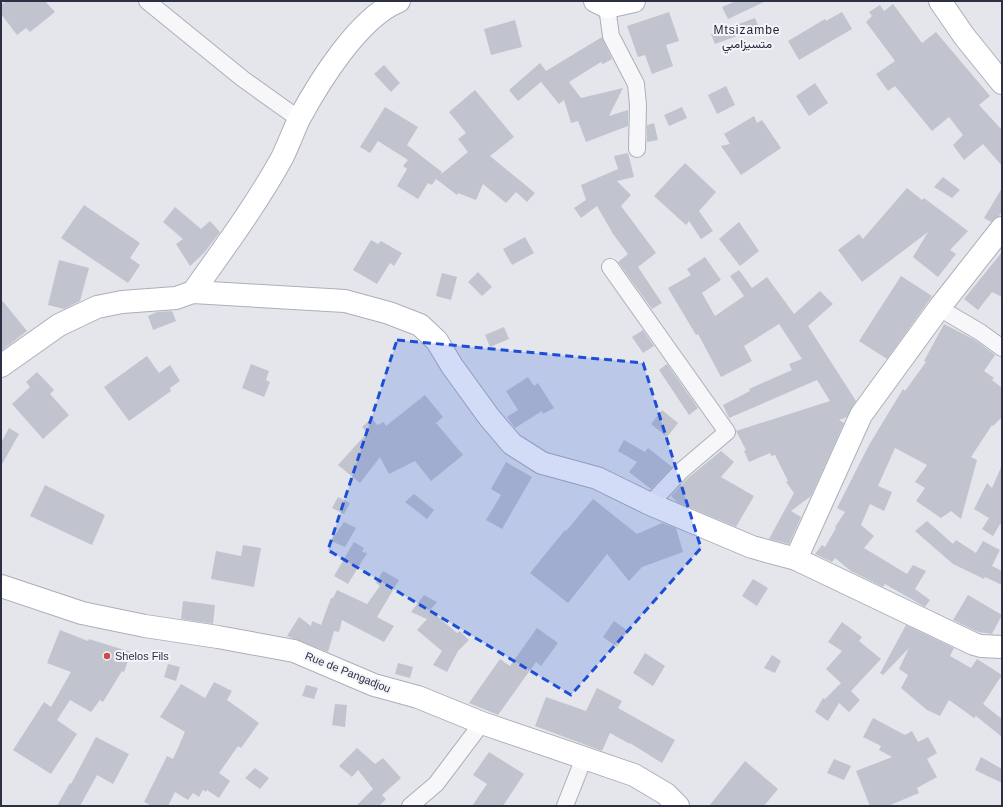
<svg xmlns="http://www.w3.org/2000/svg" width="1003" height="807" font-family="Arial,Vazirmatn,sans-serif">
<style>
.building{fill:#c1c4cf}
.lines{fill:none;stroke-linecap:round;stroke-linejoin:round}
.street-casing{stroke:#acafba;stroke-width:18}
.secondary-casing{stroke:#acafba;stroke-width:24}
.street{stroke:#f7f7fa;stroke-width:16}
.secondary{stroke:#fff;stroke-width:22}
.marked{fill:#1d4ed8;fill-opacity:0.2;stroke:#1d4ed8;stroke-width:3;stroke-dasharray:8 5;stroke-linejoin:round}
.poi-dot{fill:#d24948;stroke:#f4f5f9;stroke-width:1.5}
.labels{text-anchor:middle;stroke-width:4;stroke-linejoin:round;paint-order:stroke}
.poi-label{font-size:11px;fill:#2b3045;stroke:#f4f5f9;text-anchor:start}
.street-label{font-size:11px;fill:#2b3045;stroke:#f4f5f9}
.neighbourhood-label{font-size:12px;letter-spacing:1px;fill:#1d2136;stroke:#f4f5f9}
</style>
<rect width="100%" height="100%" fill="#e4e6ec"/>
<g class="building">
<polygon points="6,1 45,1 55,12 30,32 26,28 17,35 1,14 1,5"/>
<polygon points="736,1 766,1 728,19 722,7"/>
<polygon points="893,4 922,43 936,32 990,96 979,105 1002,130 1002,166 983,144 964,160 953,145 963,135 949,117 932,131 895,86 888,91 876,74 895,61 866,22 872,16 869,12 880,5 884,11"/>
<polygon points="669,12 679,41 666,45 673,66 652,74 645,55 638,57 627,26"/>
<polygon points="842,12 852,29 799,60 788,41 825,19 826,21"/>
<polygon points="755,18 759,28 715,44 711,34"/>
<polygon points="515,20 522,47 491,55 484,29"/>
<polygon points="602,37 612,59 603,64 601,62 569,82 581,98 623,88 609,116 628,110 628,126 586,142 578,121 571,123 564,100 559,104 541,82 518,101 509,90 540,63 546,71"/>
<polygon points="384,65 400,83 391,92 374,74"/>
<polygon points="815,83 828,103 809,116 796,96"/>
<polygon points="726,86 735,105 717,114 708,95"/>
<polygon points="475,90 514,137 490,156 535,193 527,202 516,192 506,203 483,184 476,200 458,193 457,195 436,179 432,185 428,183 418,199 397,186 407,169 403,166 408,160 378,141 370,153 360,147 385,107 418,127 407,145 442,172 440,175 468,152 458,139 466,133 449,112"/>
<polygon points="682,107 687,118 669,126 664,115"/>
<polygon points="754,116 757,123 762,120 781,148 741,175 721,146 730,144 724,134"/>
<polygon points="654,123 658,140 647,142 647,125"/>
<polygon points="628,153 634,177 617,181 631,195 621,206 656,253 638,267 662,303 652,309 618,262 628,254 613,234 597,206 581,218 574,208 586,200 581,185 618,169 614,156"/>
<polygon points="685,163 716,192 699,211 713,231 701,239 689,221 686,225 654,196"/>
<polygon points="943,177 960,190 952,198 934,187"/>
<polygon points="907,188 922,200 924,198 968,231 950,250 956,254 938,277 913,257 928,232 862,282 838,250 859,234 863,239"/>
<polygon points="1002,188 1002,212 999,216 991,222 984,218"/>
<polygon points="84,205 140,243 130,258 140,265 128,283 61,238"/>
<polygon points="175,207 201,229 210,221 220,232 204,253 190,266 176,244 183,239 163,222"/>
<polygon points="739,222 759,251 740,266 719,239"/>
<polygon points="525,237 534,253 512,265 503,249"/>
<polygon points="371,240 378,244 381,241 402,253 394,266 390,263 377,284 353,270"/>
<polygon points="1002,252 1002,297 992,292 978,310 964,299"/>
<polygon points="705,257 721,280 702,293 715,316 744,296 730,276 739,270 752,288 767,277 794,314 820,291 833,304 808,326 856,401 847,417 839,420 844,423 811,496 791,511 801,517 789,544 769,539 794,493 786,482 788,481 775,455 771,456 770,453 749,462 744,451 746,450 736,431 830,401 817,380 729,418 723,405 750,391 749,389 792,370 789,364 802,359 779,324 744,346 752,361 721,377 698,334 696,335 668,288 691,275 687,269"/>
<polygon points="59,260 89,268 80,301 64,309 48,305"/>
<polygon points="478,272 492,287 482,296 468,282"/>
<polygon points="442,273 457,277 451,300 436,296"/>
<polygon points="901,276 932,296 887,359 859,341"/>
<polygon points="1,299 27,331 1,351"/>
<polygon points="172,311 176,321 153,330 148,316 157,312"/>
<polygon points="944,324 975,340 995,355 984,371 994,378 992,380 1002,388 1002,417 993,426 992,425 971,457 977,460 961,519 951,511 941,518 916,501 925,488 915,482 927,465 895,448 878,486 892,492 884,511 870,504 861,525 874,536 864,548 907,574 913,565 926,571 915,589 930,600 925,607 885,584 883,587 851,571 835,558 832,562 815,554 822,545 825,547 836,528 835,527 845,512 837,508 869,445 903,389 905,391 926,362 924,361"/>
<polygon points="504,327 509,339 490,347 485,335"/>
<polygon points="643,330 654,346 643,353 632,337"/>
<polygon points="147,356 159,373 170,365 180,381 170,388 171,391 129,421 104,387"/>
<polygon points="251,364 269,371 266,380 270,382 264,397 242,388"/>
<polygon points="667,364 698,408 689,415 659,370"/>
<polygon points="37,372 54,390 50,394 69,415 43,439 12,404 30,387 26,382"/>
<polygon points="528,377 534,386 538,383 554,408 543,414 542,411 515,428 507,417 518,410 506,391"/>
<polygon points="425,395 443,417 436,423 463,455 431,481 415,461 389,474 380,457 360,483 338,465 367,433 362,427 372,418 377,425 384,422 386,426"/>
<polygon points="662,410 678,423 667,437 651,424"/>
<polygon points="9,428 19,434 1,466 1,443"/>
<polygon points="624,440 645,452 648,448 672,467 651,489 629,472 637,462 618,451"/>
<polygon points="721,451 734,462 721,477 754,496 736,527 677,502 671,496 688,478"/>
<polygon points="506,462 532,477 502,529 486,520 501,495 491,489"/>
<polygon points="1002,465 1002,525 1000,524 993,536 982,529 989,518 974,509 987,483 992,488"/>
<polygon points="45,485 105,515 92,545 30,516"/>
<polygon points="414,494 434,510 427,519 405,502"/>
<polygon points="338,497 350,503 344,514 332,508"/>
<polygon points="593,499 637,534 662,523 676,528 683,552 642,567 629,581 607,554 568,603 530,573 565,530 566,531"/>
<polygon points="927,521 953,544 956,540 976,553 983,541 1000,550 992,566 1002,571 1002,585 985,577 984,579 953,564 915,531"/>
<polygon points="344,522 356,528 345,547 331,541"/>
<polygon points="354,542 364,548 362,552 367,553 348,584 334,576"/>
<polygon points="243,545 261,548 254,587 211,579 216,551 241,556"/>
<polygon points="383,571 399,580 377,617 394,626 384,642 342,620 339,632 334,631 328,652 287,636 299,617 311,626 312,621 321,625 331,598 333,598 337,590 367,604 380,586 376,583"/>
<polygon points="753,579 768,588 757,606 742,596"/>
<polygon points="424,595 437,602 430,610 457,633 460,631 469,640 458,651 447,672 433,665 442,651 417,630 427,619 411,612"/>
<polygon points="968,595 1002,615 992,634 978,632 953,620"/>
<polygon points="183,601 215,605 213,624 181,619"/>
<polygon points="614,621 628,631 617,647 603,637"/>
<polygon points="842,622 862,637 859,641 881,659 851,691 860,700 849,712 839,703 828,721 815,712 823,698 825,699 841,683 826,669 842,651 828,642"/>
<polygon points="906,625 954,648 950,656 971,668 977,659 1002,675 983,704 1002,719 1002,737 976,716 974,718 949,700 940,716 927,710 901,688 908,675 899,669 909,648 883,675 880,673"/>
<polygon points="537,628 558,643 541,666 536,662 498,715 469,703 500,659 510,666"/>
<polygon points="60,630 88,641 89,639 131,652 124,672 122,671 103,702 100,700 91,712 70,700 57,720 77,734 51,774 13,750 44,702 51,707 71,672 47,663"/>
<polygon points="645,653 665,666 653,686 633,673"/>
<polygon points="772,655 781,661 775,673 764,668"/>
<polygon points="398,663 413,667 410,678 395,674"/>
<polygon points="168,664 180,667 176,681 164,677"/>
<polygon points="214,682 232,691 227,700 259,723 241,748 238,746 219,773 230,781 219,798 207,790 206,792 203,790 199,797 193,793 188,800 175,792 168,806 152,806 144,802 167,756 173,759 185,732 160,717 181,684 205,698"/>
<polygon points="306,685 318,688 314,699 302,696"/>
<polygon points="597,688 622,701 618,708 675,740 662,763 630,743 630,744 610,733 602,751 535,726 546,697 586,711"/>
<polygon points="335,704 347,705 345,727 332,725"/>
<polygon points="873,718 905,735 912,731 918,742 928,737 937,753 927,759 937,777 917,788 919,793 888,806 870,806 856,771 892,757 879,750 881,746 863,737"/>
<polygon points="96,737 129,754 113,784 97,775 80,806 57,806 70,783 71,784"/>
<polygon points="357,748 375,764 383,758 401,778 382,795 386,799 379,806 356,806 373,789 358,770 352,777 339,766"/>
<polygon points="489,752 524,774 503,806 472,806 487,784 473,775"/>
<polygon points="981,757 1002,769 1002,783 975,770"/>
<polygon points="834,759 851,766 844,780 827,773"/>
<polygon points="745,761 778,789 764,806 709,806"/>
<polygon points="255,768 269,778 260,789 245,778"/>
</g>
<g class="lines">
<g class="street-casing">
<g id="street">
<polyline points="147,1 243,79 299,119"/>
<polyline points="607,7 611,36 636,84 638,105 637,149"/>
<polyline points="610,267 727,432 681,471 650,504"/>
<polyline points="939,308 980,332 1002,348"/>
<polyline points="410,806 436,784 482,723"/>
<polyline points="565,806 584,758"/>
</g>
</g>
<g class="secondary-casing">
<g id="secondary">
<polyline points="595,1 607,7 634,1"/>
<polyline points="940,1 964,36 1002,83"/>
<path d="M193,292c31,-44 63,-87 89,-134 6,-12 11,-26 17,-39 20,-37 60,-102 100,-118"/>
<polyline points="1,366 59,325 97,307 122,302 176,298 193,292 345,301 389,313 420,325 437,341 452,366 489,417 512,444 542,463 597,478 650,504 752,547 796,559 974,644 981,646 1002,647"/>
<polyline points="796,559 861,415 939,308 1002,228"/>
<polyline points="1,586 82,613 145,626 218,637 294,651 374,685 418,697 482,723 634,775 666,794 678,806"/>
</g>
</g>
<use href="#street" class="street"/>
<use href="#secondary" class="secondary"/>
</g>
<path class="marked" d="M397,340l246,23 58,185 -130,147 -243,-145z"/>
<circle class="poi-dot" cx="107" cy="656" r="4"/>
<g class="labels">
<g class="poi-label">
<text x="115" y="660">Shelos Fils</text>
</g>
<g class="street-label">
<text transform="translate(348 672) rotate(22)" y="4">Rue de Pangadjou</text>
</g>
<g class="neighbourhood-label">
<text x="747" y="34">Mtsizambe<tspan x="747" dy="14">متسيزامبي</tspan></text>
</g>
</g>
<rect width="1003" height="807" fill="none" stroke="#2b3045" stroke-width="4"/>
</svg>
